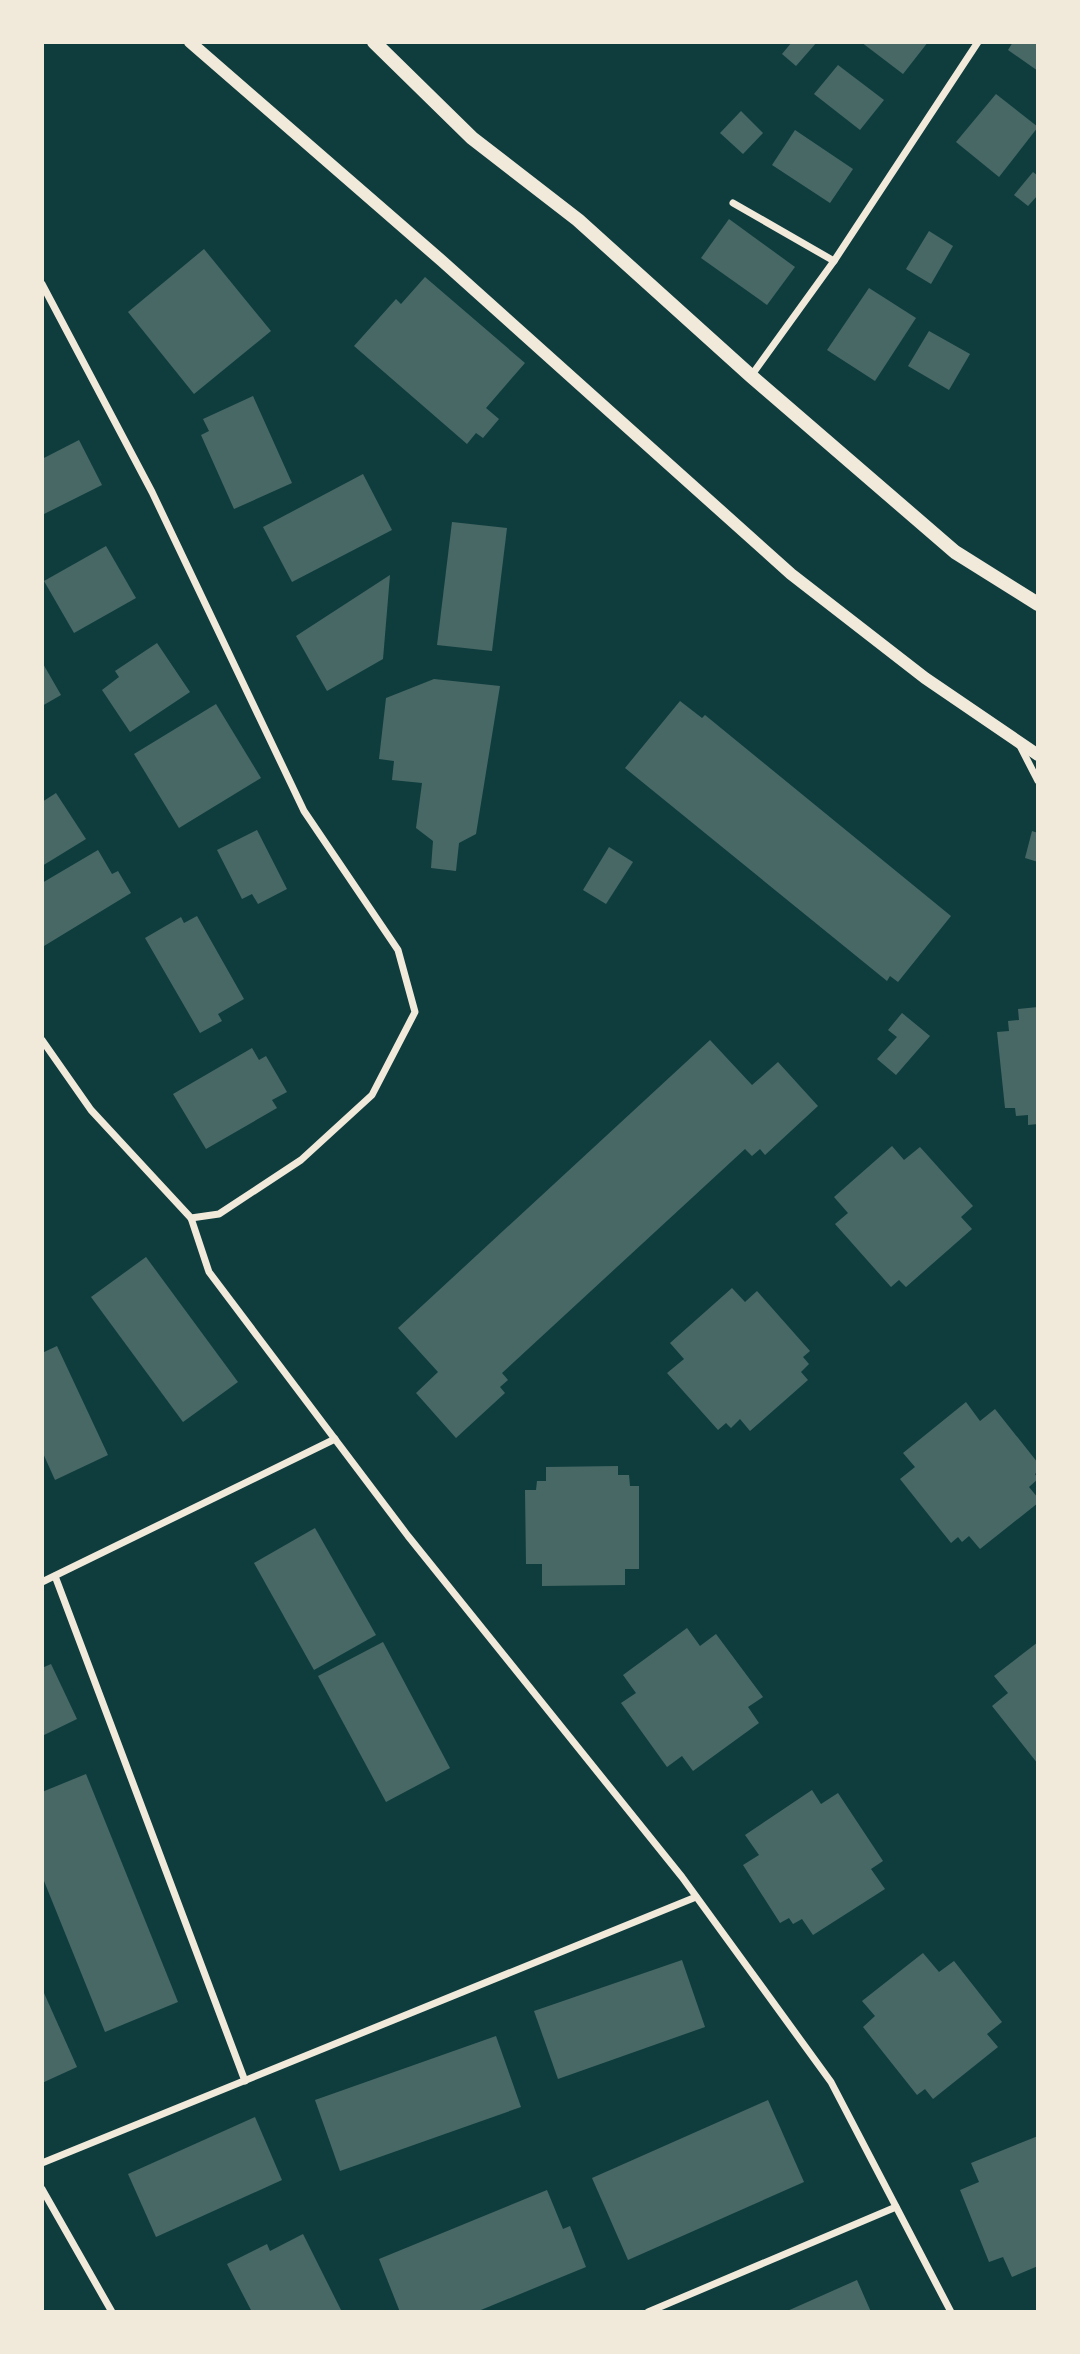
<svg xmlns="http://www.w3.org/2000/svg" width="1080" height="2354" font-family="'Public Sans',sans-serif">
<style>
.building{fill:#486865}
.lines{fill:none;stroke-linecap:round;stroke-linejoin:round}
.minor{stroke:#f1e9da;stroke-width:7}
.tertiary{stroke:#f1e9da;stroke-width:12}
.secondary{stroke:#f1e9da;stroke-width:14}
</style>
<rect width="100%" height="100%" fill="#0f3d3e"/>
<g class="building">
<polygon points="792,42 817,42 796,66 782,54"/>
<polygon points="861,42 928,42 903,74"/>
<polygon points="1013,42 1038,42 1038,71 1008,50"/>
<polygon points="838,65 884,100 860,130 814,94"/>
<polygon points="996,94 1038,127 999,177 956,142"/>
<polygon points="741,111 763,133 743,154 720,133"/>
<polygon points="795,130 853,169 830,203 772,165"/>
<polygon points="1033,172 1038,176 1038,195 1028,206 1014,195"/>
<polygon points="729,219 795,267 767,305 701,258"/>
<polygon points="929,231 953,246 931,284 906,269"/>
<polygon points="204,249 271,331 194,394 128,312"/>
<polygon points="425,277 525,363 486,408 499,419 483,438 476,433 467,444 354,346 396,299 401,304"/>
<polygon points="869,288 916,318 875,381 827,350"/>
<polygon points="929,331 970,354 949,390 908,366"/>
<polygon points="253,396 292,483 234,509 201,435 209,431 203,419"/>
<polygon points="79,440 102,485 42,515 42,459"/>
<polygon points="363,474 392,530 292,582 263,527"/>
<polygon points="452,522 507,528 492,651 437,645"/>
<polygon points="106,546 136,598 74,633 44,581"/>
<polygon points="390,575 383,659 327,691 296,636"/>
<polygon points="157,643 190,692 130,732 102,690 119,677 115,671"/>
<polygon points="42,662 61,695 42,706"/>
<polygon points="434,679 500,686 476,834 459,843 456,871 431,868 433,841 416,828 422,783 392,780 394,761 379,759 386,698"/>
<polygon points="680,701 702,718 705,715 951,916 898,982 890,976 887,981 625,768"/>
<polygon points="216,704 261,778 179,828 134,754"/>
<polygon points="56,793 86,839 42,866 42,802"/>
<polygon points="257,830 287,889 258,904 252,894 242,899 217,850"/>
<polygon points="1032,831 1038,833 1038,862 1025,858"/>
<polygon points="609,847 633,862 606,904 583,890"/>
<polygon points="98,850 112,874 118,871 131,893 44,946 42,883"/>
<polygon points="197,916 244,999 218,1014 222,1021 200,1033 145,938 181,917 184,923"/>
<polygon points="1038,1007 1038,1124 1028,1125 1028,1115 1016,1116 1015,1108 1005,1108 997,1032 1009,1031 1008,1021 1019,1020 1018,1009"/>
<polygon points="902,1013 930,1036 896,1075 877,1059 897,1037 888,1030"/>
<polygon points="710,1040 752,1085 778,1062 818,1106 765,1155 760,1149 752,1156 745,1149 502,1373 508,1380 500,1387 505,1393 456,1438 416,1393 438,1372 398,1328"/>
<polygon points="252,1048 259,1060 266,1056 287,1092 272,1100 277,1108 206,1149 173,1094"/>
<polygon points="892,1146 904,1160 920,1147 973,1206 961,1217 972,1229 906,1287 899,1280 891,1287 835,1224 848,1213 834,1197"/>
<polygon points="146,1257 238,1382 183,1422 91,1297"/>
<polygon points="732,1288 745,1302 757,1291 810,1351 803,1357 809,1364 801,1372 808,1380 750,1431 740,1419 731,1428 726,1423 718,1430 667,1373 684,1359 670,1343"/>
<polygon points="57,1346 108,1455 55,1480 42,1451 42,1353"/>
<polygon points="966,1402 980,1421 995,1409 1038,1463 1038,1471 1035,1474 1038,1479 1029,1487 1038,1498 1038,1503 980,1549 969,1536 962,1542 958,1537 951,1543 900,1479 915,1467 903,1453"/>
<polygon points="618,1466 618,1475 629,1475 630,1486 639,1486 639,1569 625,1569 625,1585 542,1586 542,1564 526,1564 525,1490 536,1490 537,1481 546,1481 546,1467"/>
<polygon points="315,1528 376,1635 314,1670 254,1563"/>
<polygon points="687,1628 700,1646 716,1634 763,1697 748,1707 759,1723 693,1771 682,1756 667,1767 621,1703 636,1693 623,1675"/>
<polygon points="383,1642 450,1768 386,1802 318,1676"/>
<polygon points="1038,1642 1038,1764 992,1706 1008,1693 994,1676"/>
<polygon points="51,1664 77,1719 42,1736 42,1668"/>
<polygon points="86,1774 178,2002 105,2032 42,1876 42,1792"/>
<polygon points="812,1790 821,1804 838,1793 883,1861 871,1869 885,1889 813,1935 802,1919 793,1924 789,1918 780,1923 743,1865 759,1855 745,1835"/>
<polygon points="923,1953 939,1972 954,1961 1002,2022 987,2034 998,2047 933,2099 925,2089 917,2095 863,2027 875,2016 862,2001"/>
<polygon points="682,1960 705,2027 558,2079 534,2011"/>
<polygon points="44,1993 77,2067 42,2083 42,1994"/>
<polygon points="496,2036 521,2107 340,2171 315,2100"/>
<polygon points="768,2100 804,2182 628,2260 592,2178"/>
<polygon points="255,2117 282,2180 156,2237 128,2174"/>
<polygon points="1038,2136 1038,2266 1012,2277 1003,2257 989,2262 960,2190 979,2182 971,2163"/>
<polygon points="547,2190 563,2229 570,2226 586,2267 476,2312 400,2312 379,2259"/>
<polygon points="303,2234 342,2312 252,2312 227,2264 267,2244 270,2251"/>
<polygon points="857,2280 871,2312 785,2312"/>
</g>
<g class="lines">
<g class="minor">
<polyline points="733,203 834,261"/>
<polyline points="42,284 152,492 304,811 398,950 415,1012 372,1095 301,1160 219,1214 191,1218 91,1110 42,1040"/>
<polyline points="751,376 834,261 978,42"/>
<polyline points="1019,744 1038,781"/>
<polyline points="191,1218 209,1272 408,1536 682,1877 831,2082 951,2312"/>
<polyline points="55,1576 245,2081"/>
<polyline points="42,1582 335,1439"/>
<polyline points="42,2163 696,1897"/>
<polyline points="42,2189 112,2312"/>
<polyline points="648,2312 896,2207"/>
</g>
<polyline class="tertiary" points="190,42 442,261 791,574 925,678 1038,755"/>
<polyline class="secondary" points="374,42 472,138 578,220 751,376 955,552 1038,604"/>
</g>
<rect width="1080" height="2354" fill="none" stroke="#f1e9da" stroke-width="88"/>
</svg>
